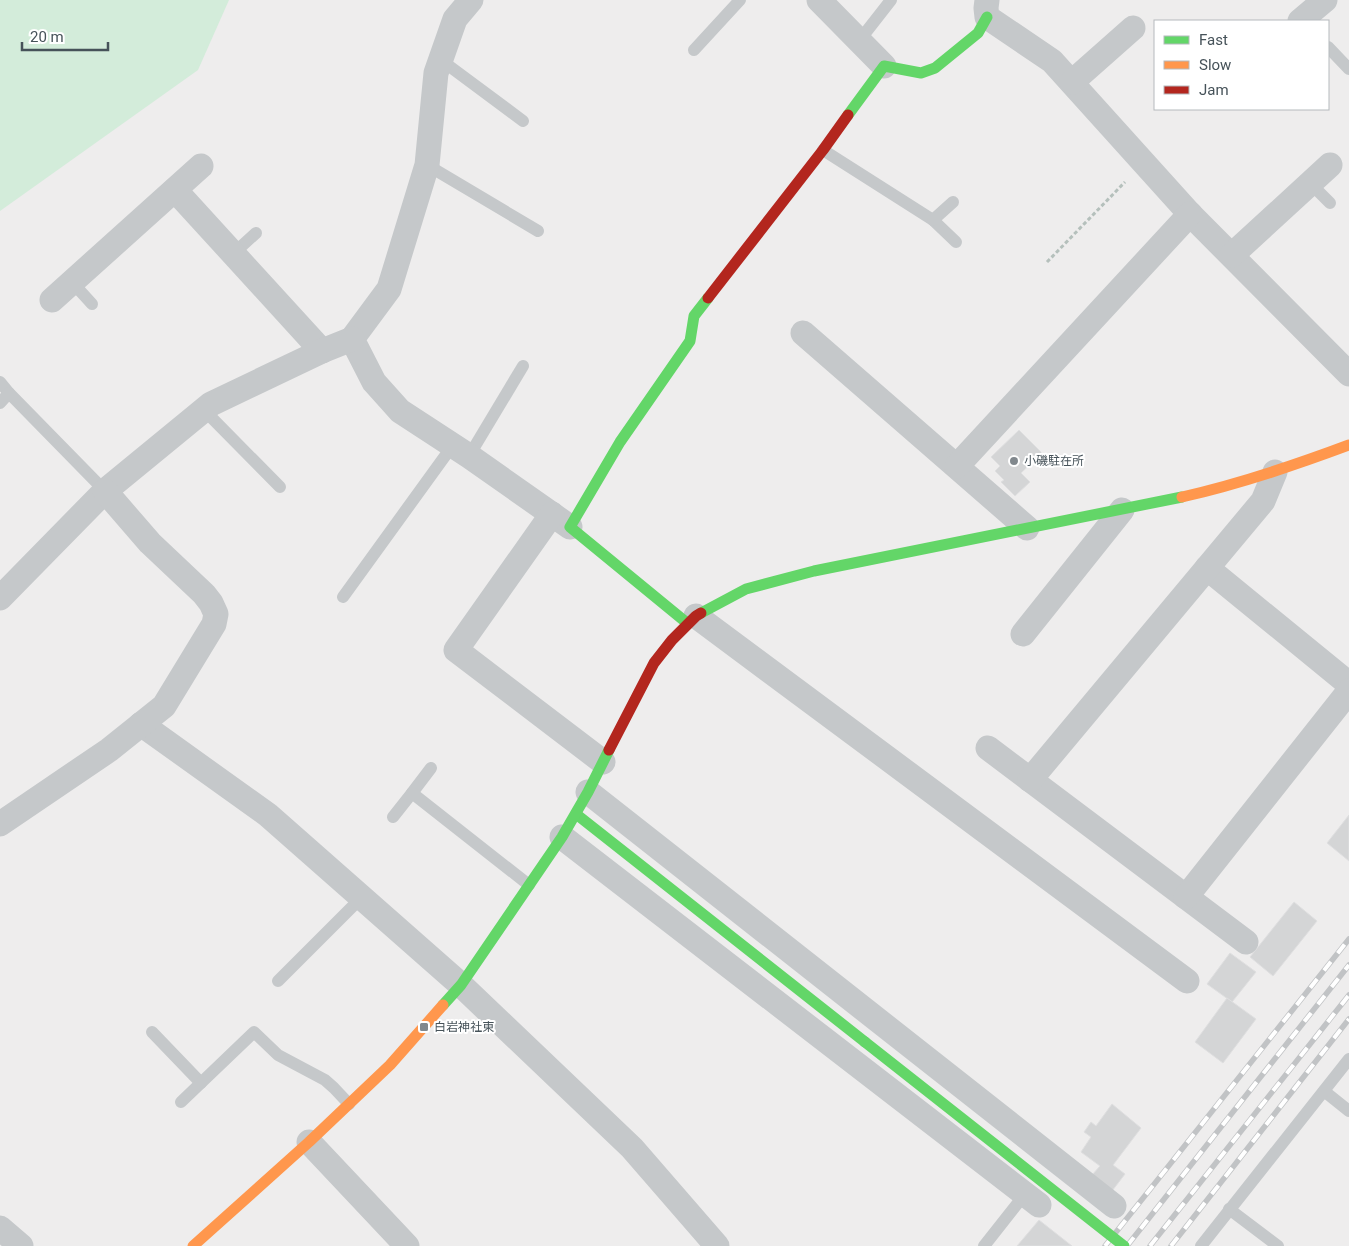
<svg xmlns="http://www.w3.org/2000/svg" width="1349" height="1246" font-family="Roboto,'Noto Sans JP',sans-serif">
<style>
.green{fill:#d3ecda}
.building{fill:#d4d5d6;stroke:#dfdfe0}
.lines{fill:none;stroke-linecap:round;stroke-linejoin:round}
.path{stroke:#b5c0bc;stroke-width:3;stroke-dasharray:4 2.5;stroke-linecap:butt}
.lane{stroke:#c5c8ca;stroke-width:12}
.street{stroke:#c5c8ca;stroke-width:25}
.fast{stroke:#63d668;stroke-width:11}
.slow{stroke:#ff974d;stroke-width:11}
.jam{stroke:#b3261e;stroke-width:11}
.rail-casing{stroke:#c1c3c5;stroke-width:5.5}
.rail{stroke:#fff;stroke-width:4;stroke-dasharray:11;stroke-linecap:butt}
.fast-bridge{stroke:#63d668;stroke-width:11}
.poi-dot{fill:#81888d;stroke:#fff;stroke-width:2}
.labels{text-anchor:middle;stroke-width:4;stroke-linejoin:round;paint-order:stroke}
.poi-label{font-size:12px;fill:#465259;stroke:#fff;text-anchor:start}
</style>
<rect width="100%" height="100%" fill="#eeeded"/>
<polygon class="green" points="0,0 229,0 198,70 0,211"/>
<g class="building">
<polygon points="1019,430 1042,453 1021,473 1030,482 1015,496 1001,482 1004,480 995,471 1000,466 991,457"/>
<polygon points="1349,815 1349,861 1327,843"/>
<polygon points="1294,902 1317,921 1273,976 1250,957"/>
<polygon points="1230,953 1256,972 1232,1002 1207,984"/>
<polygon points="1227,998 1256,1019 1223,1063 1195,1042"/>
<polygon points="1112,1104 1141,1128 1113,1165 1125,1174 1112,1191 1092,1175 1100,1166 1081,1152 1091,1137 1084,1132 1091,1122 1096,1126"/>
<polygon points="1039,1220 1072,1246 1017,1246"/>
</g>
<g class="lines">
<polyline class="path" points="1047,262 1125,182"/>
<g class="lane">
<polyline points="859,41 891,0"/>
<polyline points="1328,47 1349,69"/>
<polyline points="694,50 740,0"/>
<polyline points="441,60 523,121"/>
<polyline points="823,150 933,220 956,242"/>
<polyline points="427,165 538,231"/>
<polyline points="1310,183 1330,203"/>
<polyline points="933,220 953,202"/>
<polyline points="233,254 256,233"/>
<polyline points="72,282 92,304"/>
<polyline points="0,382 9,393"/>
<polyline points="0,403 9,393 105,491"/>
<polyline points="204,410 280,487"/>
<polyline points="469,456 523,366"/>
<polyline points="343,597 453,445"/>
<polyline points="412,793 431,768"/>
<polyline points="393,817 412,793 529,885"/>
<polyline points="278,981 361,898"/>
<polyline points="152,1032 201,1083"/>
<polyline points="1324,1091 1349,1111"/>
<polyline points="181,1102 254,1032 278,1055 325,1080 334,1088 349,1104"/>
<polyline points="1229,1209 1278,1246"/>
<polyline points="984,1246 1025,1194"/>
<polyline points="1201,1246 1349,1059"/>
</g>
<g class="street">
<polyline points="471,0 455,19 436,73 427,165 389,289 352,339 374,382 400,411 469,456 570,527"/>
<polyline points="819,0 884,66"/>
<polyline points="987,0 986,8 987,17 1052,61 1190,214 1349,374"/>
<polyline points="1300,21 1325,0"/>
<polyline points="1072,82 1133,28"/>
<polyline points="175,190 322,351"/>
<polyline points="1232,255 1330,165"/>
<polyline points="52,300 201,166"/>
<polyline points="803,333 1027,528"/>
<polyline points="957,466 1190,214"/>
<polyline points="552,514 456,650 603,762"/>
<polyline points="1207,568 1349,684"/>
<polyline points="0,598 105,491 211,404 322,351 352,339"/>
<polyline points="696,616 1187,981"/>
<polyline points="1023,634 1122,510"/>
<polyline points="141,724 268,815 461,985 632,1148 717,1246"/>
<polyline points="988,748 1246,942"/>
<polyline points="1030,780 1263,501 1275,472"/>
<polyline points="588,792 1114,1206"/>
<polyline points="0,824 109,750 164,706 214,624 216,614 211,603 204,594 150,543 105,491"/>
<polyline points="562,837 1039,1205"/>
<polyline points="1186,897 1349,691"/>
<polyline points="309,1142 407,1246"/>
<polyline points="0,1228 21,1246"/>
</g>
<g class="fast">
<polyline points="848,115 884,66 921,73 935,68 978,33 987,17"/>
<polyline points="701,613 746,589 814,571 1182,497"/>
<polyline points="687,623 570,527 620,442 690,341 694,316 708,298"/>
<polyline points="576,814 865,1042"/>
<polyline points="443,1005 461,985 562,837 588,792 609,750"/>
</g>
<g class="slow">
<path d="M1182,497c58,-13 111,-31 167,-52"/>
<polyline points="193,1246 309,1142 390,1065 443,1005"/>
</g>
<g class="jam">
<polyline points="708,298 823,150 848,115"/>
<polyline points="609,750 654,663 672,640 696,616 701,613"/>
</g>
<g class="rail-casing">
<g id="rail">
<polyline points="1105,1246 1349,939"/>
<polyline points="1127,1246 1349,965"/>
<polyline points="1150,1246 1349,995"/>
<polyline points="1171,1246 1349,1019"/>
</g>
</g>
<use href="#rail" class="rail"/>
<polyline class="fast-bridge" points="865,1042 1124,1246"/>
</g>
<g class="poi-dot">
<circle cx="1014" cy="461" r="5"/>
<rect x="419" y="1022" width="10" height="10" rx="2.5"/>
</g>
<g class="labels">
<g class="poi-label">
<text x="1024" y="465">小磯駐在所</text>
<text x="434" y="1031">白岩神社東</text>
</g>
</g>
<rect x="1154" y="20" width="175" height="90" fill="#ffffff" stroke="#b5babd"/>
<rect x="1164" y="36" width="25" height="8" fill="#63d668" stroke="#b5babd"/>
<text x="1199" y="45" font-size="15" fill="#465259">Fast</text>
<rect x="1164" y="61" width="25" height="8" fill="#ff974d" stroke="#b5babd"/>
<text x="1199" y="70" font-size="15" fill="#465259">Slow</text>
<rect x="1164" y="86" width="25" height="8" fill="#b3261e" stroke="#b5babd"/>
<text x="1199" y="95" font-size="15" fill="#465259">Jam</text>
<path d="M22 42v8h86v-8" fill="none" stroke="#465259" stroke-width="2.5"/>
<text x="30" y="42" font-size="15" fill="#465259" stroke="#ffffff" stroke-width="4" paint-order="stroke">20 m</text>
</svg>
